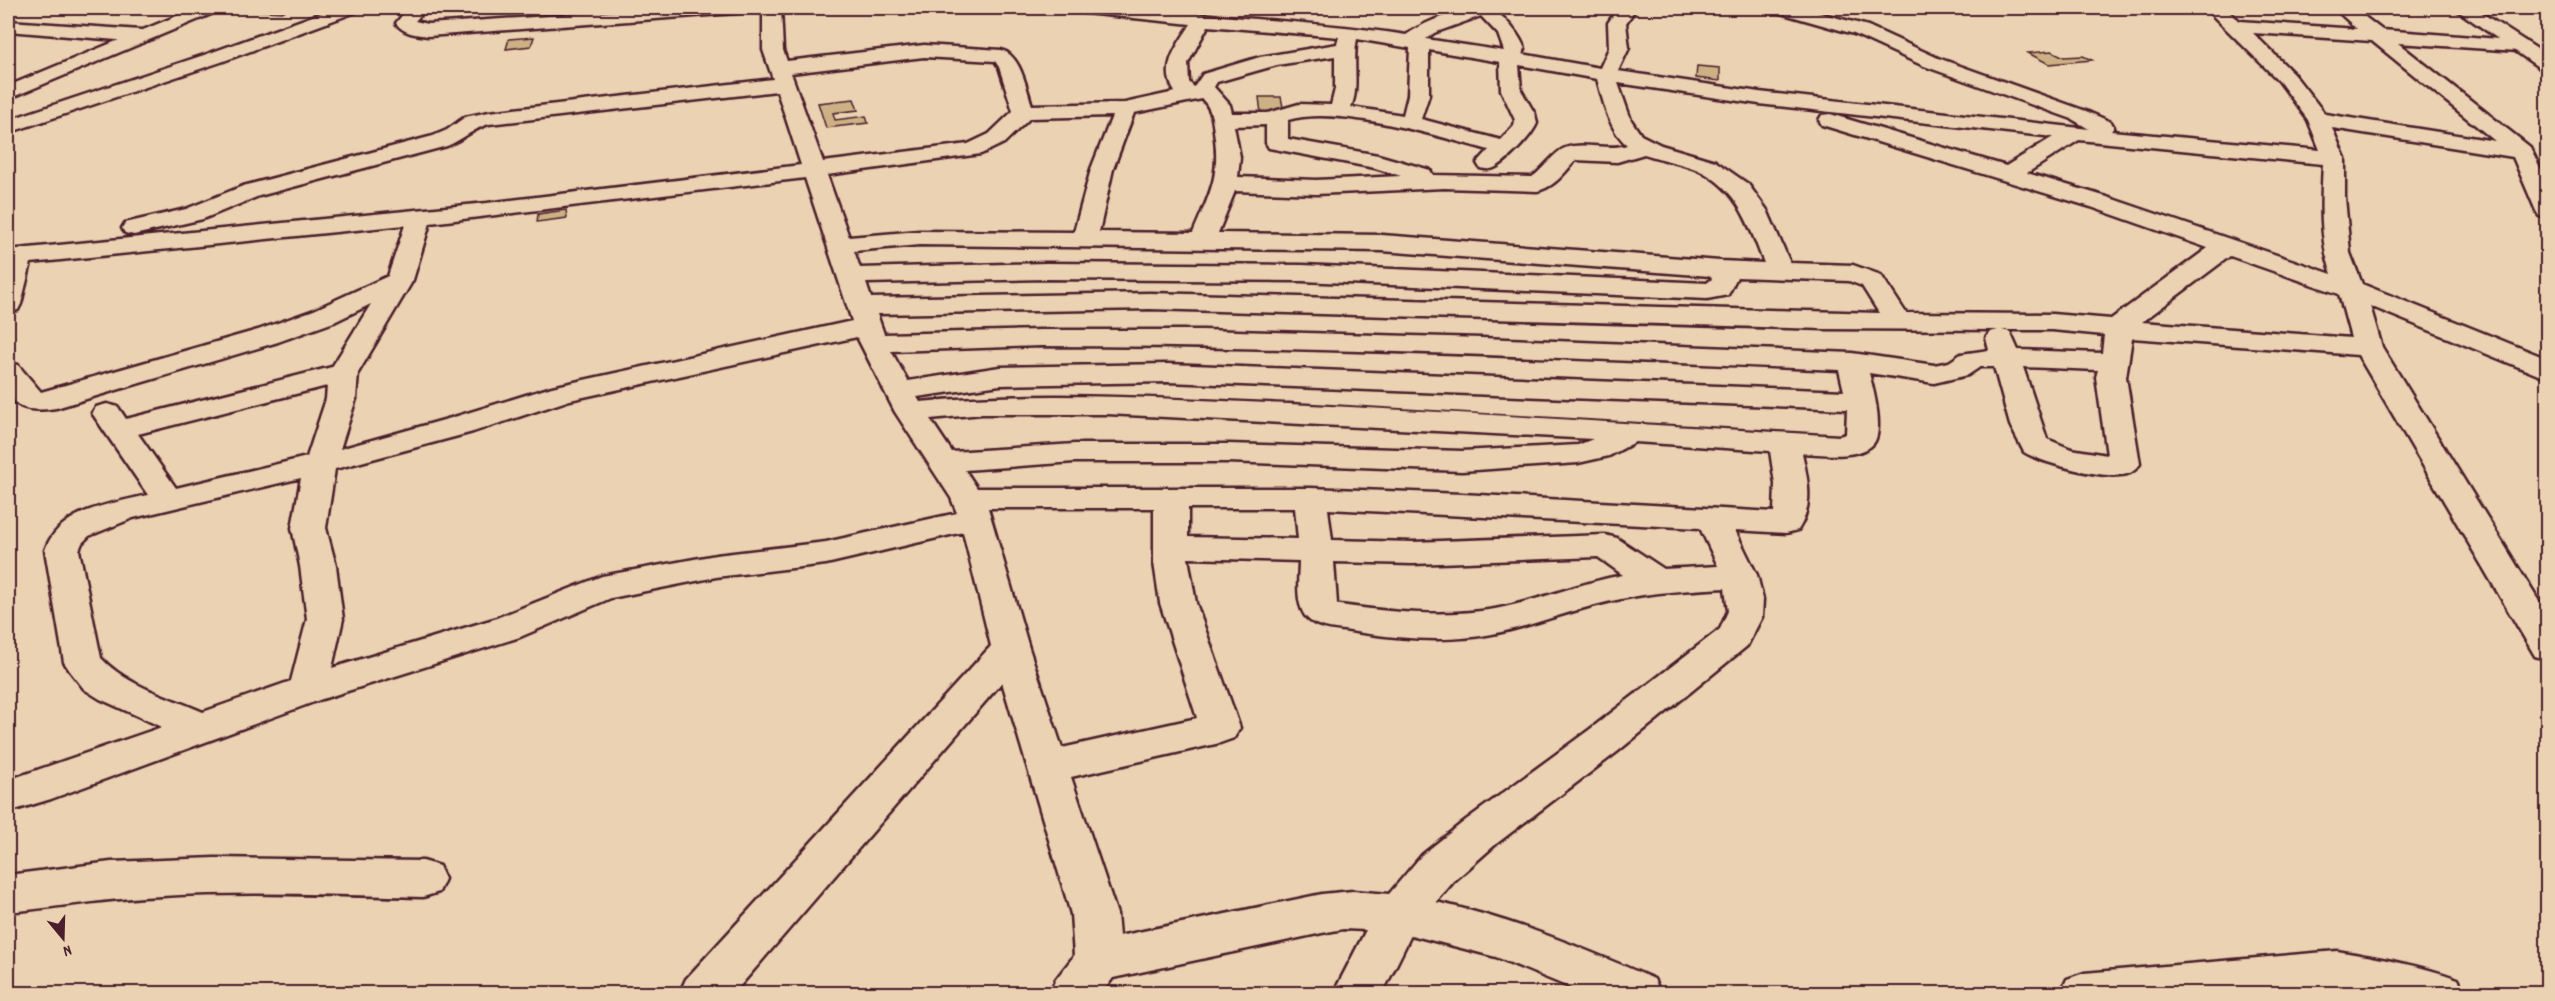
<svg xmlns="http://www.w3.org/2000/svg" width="2555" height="1001" font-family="Dekko,sans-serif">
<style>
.green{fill:#bfd78d;stroke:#847b5c;stroke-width:1.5}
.building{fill:#ccb184;stroke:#4a1f2b;stroke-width:1.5}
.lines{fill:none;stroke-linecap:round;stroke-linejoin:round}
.minor-casing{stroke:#4a1f2b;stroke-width:5}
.tertiary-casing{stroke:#4a1f2b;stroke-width:5}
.minor{fill:#ebd2b2;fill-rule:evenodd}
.tertiary{fill:#ebd2b2;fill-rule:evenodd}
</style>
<rect width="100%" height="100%" fill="#ebd2b2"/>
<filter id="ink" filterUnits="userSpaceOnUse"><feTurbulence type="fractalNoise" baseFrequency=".0167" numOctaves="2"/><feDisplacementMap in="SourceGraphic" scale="12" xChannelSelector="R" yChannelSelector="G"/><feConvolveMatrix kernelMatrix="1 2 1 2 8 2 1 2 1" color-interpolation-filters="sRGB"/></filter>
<g filter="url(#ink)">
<polygon class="green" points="1090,8 1267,8 1148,15"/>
<g class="building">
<polygon points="232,8 292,8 281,12 229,9"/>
<polygon points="534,37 531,46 506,49 509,39"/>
<polygon points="2052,51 2064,57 2083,56 2092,60 2049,64 2028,53"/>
<polygon points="1697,66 1720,68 1720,81 1696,78"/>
<polygon points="1259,97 1281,97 1284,112 1261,113"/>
<polygon points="854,99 858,110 833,113 835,120 866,116 868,123 826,128 818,103"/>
<polygon points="566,210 567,218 537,222 538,214"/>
</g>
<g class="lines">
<g class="minor-casing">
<g id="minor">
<polygon points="335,8 359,8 356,12 221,62 8,133 8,120 207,54"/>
<path d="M408,8h19l-12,13 13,3 240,-16h77l-3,4 -6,1 -308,23c-12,-2 -24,-2 -32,-13z"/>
<path d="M763,8h18l2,42 4,11 137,-16 77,5c20,5 25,38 31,55l93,-2 50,-11c-16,-25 2,-46 16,-68l-106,-11 -6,-1 -3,-4c53,0 105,4 156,9 59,5 116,9 174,18 25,-17 56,-27 86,-27 14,11 26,24 33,41l-3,5 78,14 9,-20 -1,-25 10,-15h18l-10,15 3,25 -11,23 141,21 330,37 -17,-10 -148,-53 -70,-32 -77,-22 -3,-4h27l67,18 70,32 148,53 25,11 3,5 -3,4 209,19 -12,-30 -29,-39 -74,-73h19l16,13 117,8 -23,-21h19l29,22 143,11 2,4 -2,4 -7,2 -120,-8 132,104 18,37v34l-9,-2 -3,-5 -23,-54 -181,-29 13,30v39l5,56 12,31 186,75v20l-178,-73 12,41 166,269v44l-13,-4 -177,-301 -226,-17 -6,39 14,87c-5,7 -11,11 -20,11 -20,3 -79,-12 -96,-23l-14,-27 -16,-58h-14l-12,8 -34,8 -65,-10c4,15 17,62 2,73 -16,13 -50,8 -69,7 6,27 12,53 -4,77l-12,3 -51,-3 22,45 6,24 -1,18 -15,29 -130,106 -121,92 -42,37 -18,21c76,17 147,46 218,77l7,15h-75l-90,-37 -85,-22 -29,59h-49l33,-64 -23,-1 -21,4 -209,45 -12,16h-52l7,-15 18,-23 -3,-42 -69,-232 -269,312h-54l7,-15 305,-333 -28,-114 -137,32 -110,13 -105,21 -91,39 -198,62 -271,100 -43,13v-32l154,-53 -62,-28 -16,-10 -14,-18 -6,-9 -19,-112c15,-41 66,-46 103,-55l-56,-82 4,-6 11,-3 11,3 8,12 206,-52 39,-63 -37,18 -56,20 -222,66c-43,6 -48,-5 -48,-46l10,3 23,27 217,-62 56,-20 74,-34 17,-51 -374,38 -10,41 -3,6 -10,2v-62l479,-47 314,-38 -24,-74 -288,33c-15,4 -27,16 -42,22l-188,50 -56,23 -69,16 -9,-2 -3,-5 3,-5 61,-14 57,-23 190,-50 14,-6 18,-13 24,-5 284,-33 -10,-29zM1481,16l17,18 6,17 -78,-12 8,-6zM1208,26l131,11 -2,7 -77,13 -57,17 -9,13 -5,-5 -1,-19zM2253,33l119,8 123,100 -170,-27 -32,-41zM1357,39l53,9 -2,47 -5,20 -52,-8c9,-20 1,-46 6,-68zM1429,50l71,12 1,28 14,30 -1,6 -13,14 -80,-21 8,-24zM1335,56v33l-4,16 -32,-1 -31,9h-36l-2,-8 -16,-18 3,-5 60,-17zM924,57l71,4 4,6 14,44 -24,23 -21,10 -145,18 -32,-89zM1519,65l78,14c7,24 11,49 30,66 -20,6 -43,-4 -62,3 -11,4 -22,22 -33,29l-99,-2 -3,-5 -52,-15 -90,-16v-19c49,-15 150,16 201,30l-12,13 3,5c5,1 9,2 14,0 12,-5 38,-32 43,-45l-2,-9 -14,-24zM1618,83l141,21 294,33 -47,29 -176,-52 -8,1 -3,5 3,5 269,82 117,41 -97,71 -59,-5 -146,-1 -25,-38 -28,-10 -63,-2 -23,-53 -19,-26 -33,-23 -54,-16 -20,-10 -10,-15zM1202,99c10,10 10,19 12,32 7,45 -4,62 -21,102l-94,-1 14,-63 21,-56zM1112,116l-21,53 -17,63 -155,-1 -70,6 -22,-62 154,-21 23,-11 26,-25zM1266,125v18l3,5 106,20 26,8 -85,4 -78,-3 2,-20 -6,-31zM2079,140l244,24c-2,37 -4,75 9,110l-225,-77 -80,-24zM1644,154c18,6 37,9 54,16 40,18 51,55 66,93l-44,-2 -338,-26 -164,-2 17,-42 81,3 128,-6 93,3c18,-4 27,-18 39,-31l41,2zM805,178l47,143 -300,66 -101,31 -111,31 16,-50 2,-26 55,-93 17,-57zM919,245l463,6 328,25 2,3 -5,4 -405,-18 -256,-2 -186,5 -6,-17zM2230,256l109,38 12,44 -209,-16zM1737,277l112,4 13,5 17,27 -729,-20 -279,5 -5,-15 180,-4 256,2 405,18 21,-4zM1150,309l675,20 173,1 -8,2 -4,6 3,12 -28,4 -12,8 -15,3 -82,-12 -371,-15 -279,-8h-161l-157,4 -7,-20zM2002,330h50l52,5 -2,18 -84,-3 -8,-18zM857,337l38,75 56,86 6,15 -131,29 -110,13 -114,21 -108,43 -162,49 11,-49 -7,-53 -10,-38 9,-59 138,-37 97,-32zM1041,346c266,0 532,12 798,24l5,21 -676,-27 -168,3 -92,14 -17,-30zM2023,367l75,3 -2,7 11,78 -36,-6 -24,-10zM1168,382l679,27 -1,25 -7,2c-183,-11 -366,-23 -550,-32 -123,-5 -246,-14 -369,-2l-3,-5 83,-12zM327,386l-1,13 -19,58 -131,31 -38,-54zM982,414h125l486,25 -15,6 -116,6 -234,-7h-153l-123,8 -22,-33zM1635,442l135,9 5,33 -1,28 -312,-18 -152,-6h-333l-12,-18 110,-8h153l234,9 116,-8 31,-7zM301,478l-9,50 8,38 7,53 -16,62 -88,31c-34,-15 -76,-26 -102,-54l-22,-108 3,-7 7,-7 44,-18zM988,508h166v55l6,40 37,115 -135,30 -33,-100zM1188,508h107l3,31 -110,-2zM1328,509l372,19 18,38 -54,3 -47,-31 -12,-3 -192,7 -81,-2zM1598,557l25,18c-44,8 -85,26 -128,34 -52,9 -104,3 -155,-4l-3,-1 -3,-42 79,2zM1188,558l111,3c0,16 -5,45 9,58 10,10 34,10 48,13 45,7 96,11 141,1 42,-9 82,-26 124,-34 34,-7 69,-9 104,-11l3,23 -8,18 -131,101 -123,90 -44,35 -33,39 -36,-3 -31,3 -203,42 -2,-22 -46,-137 149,-34 14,-5 6,-10 -44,-125z"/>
<polygon points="8,21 141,30 148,32 150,36 148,40 141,42 8,31"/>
<path d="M215,858l208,3 16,5 6,13 -6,13 -16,5c-87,-2 -174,-6 -261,-1 -52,2 -103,11 -154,16v-37l103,-13z"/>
<path d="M2337,951c41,7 82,14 121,28l7,15h-405l7,-15 17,-6z"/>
</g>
</g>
<g class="tertiary-casing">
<g id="tertiary">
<polygon points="196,8 219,8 216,12 8,99 8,86"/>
<polygon points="2454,8 2474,8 2548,56 2548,71 2541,69"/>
</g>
</g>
<use href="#minor" class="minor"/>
<use href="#tertiary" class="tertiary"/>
</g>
</g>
<rect width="2555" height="1001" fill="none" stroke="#ebd2b2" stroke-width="30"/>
<rect x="15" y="15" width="2525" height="971" fill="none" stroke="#4a1f2b" stroke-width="2" filter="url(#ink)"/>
<g transform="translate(63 938) rotate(161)" stroke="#ebd2b2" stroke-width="4.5" paint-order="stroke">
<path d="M0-4.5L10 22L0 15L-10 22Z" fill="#4a1f2b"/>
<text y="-9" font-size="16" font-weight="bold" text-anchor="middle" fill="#4a1f2b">N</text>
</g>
</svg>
